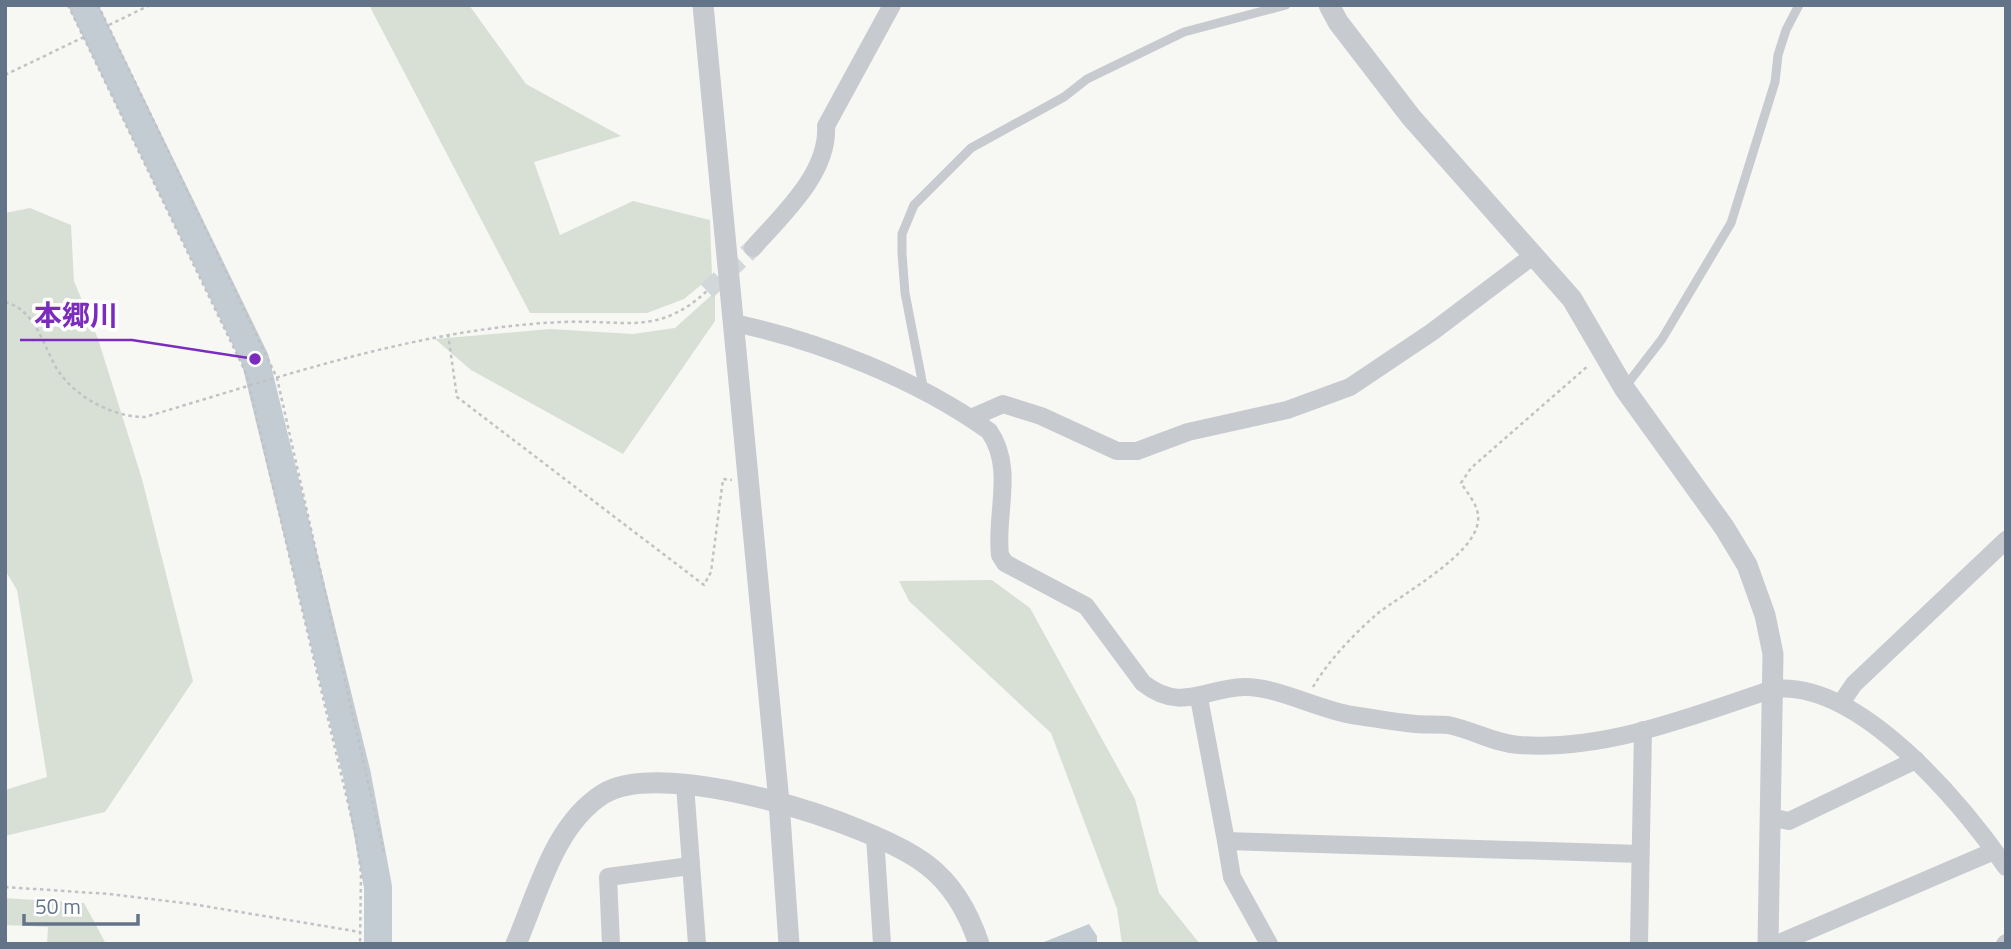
<svg xmlns="http://www.w3.org/2000/svg" width="2011" height="949" font-family="'Titillium Web','Noto Sans JP',sans-serif">
<style>
.green{fill:#d8e0d5}
.water{fill:#c3ccd2}
.lines{fill:none;stroke-linecap:round;stroke-linejoin:round}
.river{stroke:#c3ccd2;stroke-width:28}
.minor-tunnel{stroke:#d2d7d9;stroke-width:18;stroke-dasharray:18 9;stroke-linecap:butt}
.path{stroke:#c0c2c5;stroke-width:2.5;stroke-dasharray:3.5 3.5;stroke-linecap:butt}
.service{stroke:#c7cace;stroke-width:9}
.minor{stroke:#c7cace;stroke-width:18}
.tertiary{stroke:#c7cace;stroke-width:21}
.leader{fill:none;stroke:#7b2cbf;stroke-width:2.5}
.callout-dot{fill:#7b2cbf;stroke:#fff;stroke-width:2.5}
.callout-label{font-size:28px;text-anchor:middle;font-weight:bold;fill:#7b2cbf;stroke:#fff;stroke-width:7;stroke-linejoin:round;paint-order:stroke}
</style>
<rect width="100%" height="100%" fill="#f7f8f4"/>
<g class="green">
<polygon points="369,5 469,5 526,84 621,136 534,162 560,235 633,201 710,220 712,276 684,299 647,313 530,313"/>
<polygon points="30,208 71,225 74,281 98,339 142,479 193,681 105,812 5,836 5,790 47,777 17,590 5,570 5,213"/>
<polygon points="715,292 715,321 623,454 471,370 435,339 550,329 633,334 675,328"/>
<polygon points="992,580 1030,608 1135,799 1159,893 1200,944 1122,944 1117,909 1051,733 909,601 899,581"/>
<polygon points="5,898 84,903 106,944 47,944 48,927 5,925"/>
</g>
<polygon class="water" points="1089,924 1097,936 1097,944 1039,944"/>
<g class="lines">
<polyline class="river" points="83,5 255,359 357,775 378,887 378,944"/>
<polyline class="minor-tunnel" points="707,291 753,248"/>
<g class="path">
<polyline points="68,5 246,373 356,837 361,873 360,944"/>
<polyline points="98,5 277,378 384,853"/>
<polyline points="109,25 150,5"/>
<polyline points="5,75 84,37"/>
<path d="M5,302c31,8 37,42 52,67 18,28 55,48 88,48 136,-40 275,-89 418,-95 61,-3 94,15 144,-31"/>
<polyline points="448,334 457,397 704,585 711,572 723,479 732,480"/>
<path d="M1313,687c15,-26 41,-53 64,-73 25,-20 98,-59 101,-93 2,-14 -10,-27 -17,-38l10,-15 118,-103"/>
<polyline points="5,887 109,894 192,904 360,932"/>
</g>
<g class="service">
<polyline points="1625,387 1662,339 1731,223 1775,82 1778,55 1786,30 1799,5"/>
<polyline points="924,391 905,293 902,253 902,234 914,205 971,148 1064,97 1087,79 1184,32 1286,5"/>
</g>
<g class="minor">
<path d="M753,248c29,-33 76,-75 73,-122l66,-121"/>
<path d="M734,323c86,18 184,57 255,108 26,37 6,83 11,124l5,8 81,43 57,77c38,30 62,5 101,4 31,-1 76,23 108,28 22,3 43,7 64,9 10,1 21,0 32,1 25,5 45,18 71,20 86,6 174,-29 254,-56 86,-10 188,114 233,178"/>
<polyline points="971,418 1003,404 1041,416 1117,451 1137,451 1188,432 1287,410 1350,387 1432,332 1534,255"/>
<polyline points="1199,698 1226,841 1640,854"/>
<polyline points="1841,703 1854,684 2006,540"/>
<polyline points="685,785 697,944"/>
<polyline points="1770,817 1789,821 1916,760"/>
<polyline points="875,836 882,944"/>
<polyline points="1226,841 1232,877 1269,944"/>
<polyline points="611,944 608,877 690,866"/>
<polyline points="1639,944 1643,730"/>
<polyline points="1777,944 1994,851"/>
<polyline points="2005,944 2006,943"/>
</g>
<g class="tertiary">
<polyline points="703,5 779,802 789,944"/>
<polyline points="1329,5 1338,22 1411,117 1572,299 1624,388 1724,527 1747,565 1765,615 1773,654 1768,944"/>
<path d="M516,944c22,-51 38,-119 87,-150 60,-38 270,29 324,71 25,19 42,49 52,79"/>
</g>
</g>
<path class="leader" d="M255 359L132 340H20"/>
<circle class="callout-dot" cx="255" cy="359" r="7"/>
<g class="callout-label">
<text x="76" y="325">本郷川</text>
</g>
<rect width="2011" height="949" fill="none" stroke="#647488" stroke-width="14"/>
<path d="M24 914v10h114v-10" fill="none" stroke="#647488" stroke-width="3.5"/>
<text x="35" y="914" font-size="21" fill="#647488" stroke="#ffffff" stroke-width="5" paint-order="stroke">50 m</text>
</svg>
